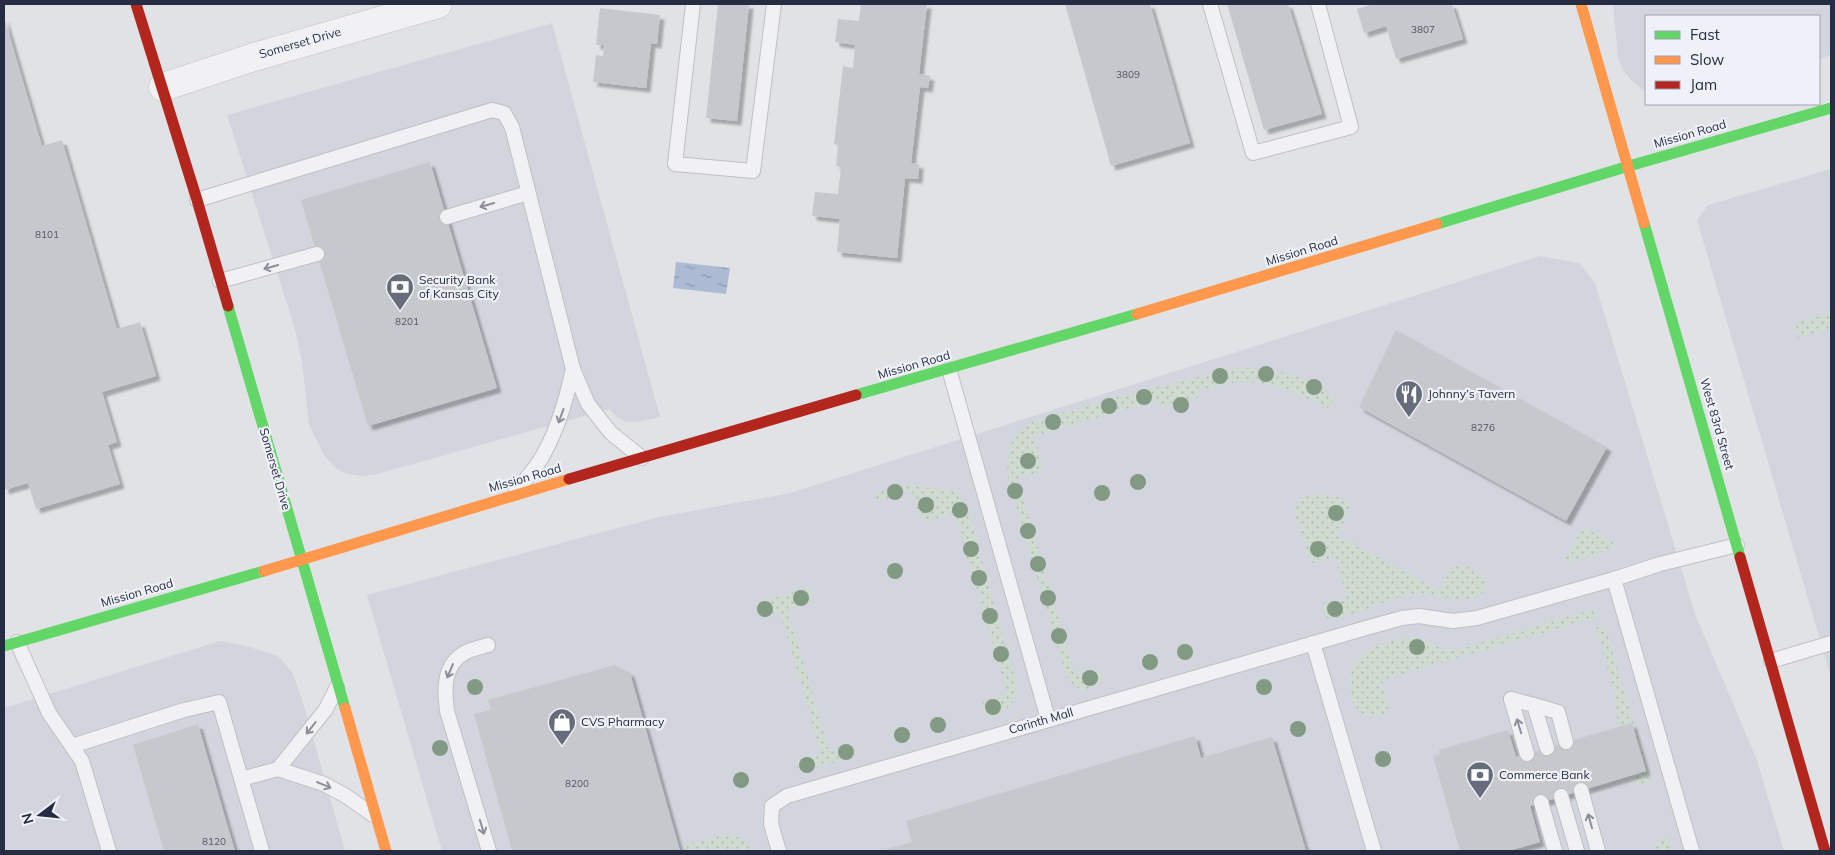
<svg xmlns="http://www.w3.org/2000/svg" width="1835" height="855" font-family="Mulish,sans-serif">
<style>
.built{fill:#d2d5dd}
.grass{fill:url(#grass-dots)}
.water{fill:url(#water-ripples)}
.building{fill:#c7c8cd;filter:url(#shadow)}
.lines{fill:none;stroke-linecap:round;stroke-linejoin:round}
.lane-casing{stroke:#bfc0c4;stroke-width:16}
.street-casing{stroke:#bfc0c4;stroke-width:29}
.lane{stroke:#f1f1f3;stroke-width:14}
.street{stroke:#f1f1f3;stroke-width:28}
.fast{stroke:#63d668;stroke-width:11}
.slow{stroke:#ff974d;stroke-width:11}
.jam{stroke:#b3261e;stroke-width:11}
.tree{fill:#829a83}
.oneway{stroke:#8c8e9a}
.labels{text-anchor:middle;stroke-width:4.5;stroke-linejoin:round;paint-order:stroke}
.number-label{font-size:10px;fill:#505566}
.street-label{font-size:12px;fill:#262c42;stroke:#eef1f7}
.poi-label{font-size:12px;fill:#262c42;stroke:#eef1f7;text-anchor:start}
</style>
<defs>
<pattern id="grass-dots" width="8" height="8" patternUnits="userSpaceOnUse" patternTransform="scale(1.25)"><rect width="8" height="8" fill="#cfdad1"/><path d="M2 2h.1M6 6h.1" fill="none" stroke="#b2bbb5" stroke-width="1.8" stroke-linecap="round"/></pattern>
<pattern id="water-ripples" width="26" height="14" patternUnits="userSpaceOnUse" patternTransform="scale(1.25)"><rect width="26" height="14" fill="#acbad4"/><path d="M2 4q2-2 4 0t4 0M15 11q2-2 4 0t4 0" fill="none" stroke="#8c97ae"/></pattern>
<filter id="shadow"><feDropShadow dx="4.5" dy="4.5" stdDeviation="1" flood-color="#0004"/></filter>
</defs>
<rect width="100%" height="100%" fill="#e1e2e6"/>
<g class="built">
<polygon points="1613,4 1831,4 1831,55 1819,59 1819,16 1646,16 1646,92 1634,83 1624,72 1618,58"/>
<polygon points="552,23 660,417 638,422 626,422 617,417 609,409 377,474 362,476 347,474 335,468 324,455 309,425 302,362 295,329 227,115"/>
<polygon points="1831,169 1831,677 1697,220 1708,205"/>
<polygon points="1540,256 1579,263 1595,283 1695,614 1757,760 1784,851 442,851 367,595 659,517 790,493"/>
<polygon points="220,641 246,646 278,656 292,672 302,699 345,851 4,851 4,708"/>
</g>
<g class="grass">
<polygon points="1831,312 1831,328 1798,338 1793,324"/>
<path d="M1236,368c30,-1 59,6 86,17l-1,5 14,8 -7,10c-27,-13 -54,-27 -85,-26 -15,0 -31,5 -45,9l1,6 -38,10 -3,-7 -124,36 9,31 -1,4 -24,9 57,195 20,-5 6,2 1,12 -20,7 -10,-7 -7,-12 -58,-198 2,-26 7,-14 15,-12 87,-25z"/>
<path d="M899,486c20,-2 38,6 57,3l12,21 48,173c0,20 -5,24 -22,34 -8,-1 -14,-6 -11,-15l25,-7 -54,-182 -27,8 -5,-1 -3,-4 -7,-25 -36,11 -3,-8z"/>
<path d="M1316,494l22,3 14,8 -15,30 102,55c5,-6 9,-19 15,-23 12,-7 42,15 27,27 -17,14 -44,-2 -64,-1 -26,3 -63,26 -89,25 -4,-4 -6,-6 -5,-12l24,-8 -12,-40 -21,5 -4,-1 -15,-47v-8l7,-10z"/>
<polygon points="1583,527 1613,542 1615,546 1614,548 1569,563 1565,559"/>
<polygon points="805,589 809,589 811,592 813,601 810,603 788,609 829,750 849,745 855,748 855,752 852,757 804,771 799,771 796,763 798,760 821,753 780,612 761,617 757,616 756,604 759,602"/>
<path d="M1594,609l7,4 -3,4 -216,63 7,25 -1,6c-3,2 -6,3 -11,4 -23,4 -30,-21 -27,-40 1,-8 8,-17 14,-22 11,-9 31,-13 44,-15 17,-3 30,14 48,12z"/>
<polygon points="1605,625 1651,781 1637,785 1634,774 1646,770 1632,723 1618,727 1614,691 1596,627"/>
<path d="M728,835c12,1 20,6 27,16h-71l-1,-5 33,-10z"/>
<polygon points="1668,838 1672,851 1656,851 1655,842"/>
</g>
<polygon class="water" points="676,262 730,268 726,294 673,288"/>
<g class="building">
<polygon points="718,4 749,4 737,121 706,118"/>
<polygon points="861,4 927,4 919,74 930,76 928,88 920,87 911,163 919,164 918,179 905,178 897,258 837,252 840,219 812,216 815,192 838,194 841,167 836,166 838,145 834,144 843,66 853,68 855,45 835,42 838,19 859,21"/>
<polygon points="1065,4 1150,4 1190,143 1111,166"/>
<polygon points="1227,4 1288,4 1322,114 1264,130"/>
<polygon points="1373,4 1452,4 1463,39 1396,59 1386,26 1364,33 1357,9"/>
<polygon points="600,8 660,15 657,44 651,43 646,88 593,82 596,55 603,56 604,45 596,45"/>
<polygon points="4,17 42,146 62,140 117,329 140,322 156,376 102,392 117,442 108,445 120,484 36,509 28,483 4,490"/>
<polygon points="430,162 497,388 368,426 301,200"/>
<polygon points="1396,330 1607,447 1566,521 1359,407"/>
<polygon points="615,665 630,673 680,851 512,851 474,714 491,710 488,700"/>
<polygon points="1632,723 1646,771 1530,806 1540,842 1508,851 1460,851 1433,756 1440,754 1439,750 1508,730 1516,757"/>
<polygon points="198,724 229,831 235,851 164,851 133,745"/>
<polygon points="1195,736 1201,758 1272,737 1306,851 881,851 912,842 906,821"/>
</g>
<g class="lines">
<g class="lane-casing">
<g id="lane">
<polyline points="693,4 675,164 753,171 774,4"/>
<polyline points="1210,4 1253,153 1351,127 1318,4"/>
<polyline points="197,200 492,110 504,113 512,127 573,369 588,404 611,433 642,458"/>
<polyline points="447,217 528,193"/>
<polyline points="220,281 317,254"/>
<polyline points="949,369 1048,719"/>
<path d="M516,491c9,-11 19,-22 26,-34 16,-28 24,-57 31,-88"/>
<polyline points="1614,579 1660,564 1737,545"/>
<polyline points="17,642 49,713 82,761 109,851"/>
<polyline points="1313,643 1374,851"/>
<path d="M488,645c-7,2 -16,4 -22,7 -23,12 -22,37 -19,59l42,140"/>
<polyline points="1771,661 1831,643"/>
<polyline points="1511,699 1534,705 1547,748"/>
<polyline points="1511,699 1527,754"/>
<polyline points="1534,705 1558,712 1566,742"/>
<polyline points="72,746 184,710 219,702 262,851"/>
<polyline points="278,769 324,784 346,796 373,815"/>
<polyline points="241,779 278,769 326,709 337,687"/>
<polyline points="1581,790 1598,851"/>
<polyline points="1561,796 1577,851"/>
<polyline points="1541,802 1555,851"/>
<polyline points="779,851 771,824 772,806 787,796 1366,628 1402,618 1419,616 1453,621 1477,618 1614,579 1692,851"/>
</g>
</g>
<g class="street-casing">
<polyline id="street" points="163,87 254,57 438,4"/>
</g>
<use href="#lane" class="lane"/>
<use href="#street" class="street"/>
<g class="fast">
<polyline points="1644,223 1740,557"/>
<polyline points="1437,224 1629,166 1831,108"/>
<polyline points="228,306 345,708"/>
<polyline points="856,395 1137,314"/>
<polyline points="4,646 264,571"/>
</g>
<g class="slow">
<polyline points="1581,4 1644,223"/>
<polyline points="1137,314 1437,224"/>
<polyline points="264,571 569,479"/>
<polyline points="345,708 386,851"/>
</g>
<g class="jam">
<polyline points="136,4 197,200 228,306"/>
<polyline points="569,479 856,395"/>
<polyline points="1740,557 1825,851"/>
</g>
</g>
<g class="tree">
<circle cx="1266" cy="374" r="8"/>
<circle cx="1220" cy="376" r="8"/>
<circle cx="1314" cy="387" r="8"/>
<circle cx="1144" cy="397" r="8"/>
<circle cx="1181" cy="405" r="8"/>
<circle cx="1109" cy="406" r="8"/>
<circle cx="1053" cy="422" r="8"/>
<circle cx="1028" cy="461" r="8"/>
<circle cx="1138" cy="482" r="8"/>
<circle cx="1015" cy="491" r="8"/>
<circle cx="895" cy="492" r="8"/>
<circle cx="1102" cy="493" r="8"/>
<circle cx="926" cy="505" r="8"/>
<circle cx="960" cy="510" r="8"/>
<circle cx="1336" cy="513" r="8"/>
<circle cx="1028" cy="531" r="8"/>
<circle cx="971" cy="549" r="8"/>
<circle cx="1318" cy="549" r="8"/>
<circle cx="1038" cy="564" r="8"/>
<circle cx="895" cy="571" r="8"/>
<circle cx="979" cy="578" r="8"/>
<circle cx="801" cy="598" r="8"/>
<circle cx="1048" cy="598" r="8"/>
<circle cx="765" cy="609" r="8"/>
<circle cx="1335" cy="609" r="8"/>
<circle cx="990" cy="616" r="8"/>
<circle cx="1059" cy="636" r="8"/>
<circle cx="1417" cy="647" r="8"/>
<circle cx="1185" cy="652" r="8"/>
<circle cx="1001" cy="654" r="8"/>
<circle cx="1150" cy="662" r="8"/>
<circle cx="1090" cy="678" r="8"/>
<circle cx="475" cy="687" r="8"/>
<circle cx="1264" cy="687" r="8"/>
<circle cx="993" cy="707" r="8"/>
<circle cx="938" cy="725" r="8"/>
<circle cx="1298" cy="729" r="8"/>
<circle cx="902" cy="735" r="8"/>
<circle cx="440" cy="748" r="8"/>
<circle cx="846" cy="752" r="8"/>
<circle cx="1383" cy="759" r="8"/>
<circle cx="807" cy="765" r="8"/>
<circle cx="741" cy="780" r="8"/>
</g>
<defs><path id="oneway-shaft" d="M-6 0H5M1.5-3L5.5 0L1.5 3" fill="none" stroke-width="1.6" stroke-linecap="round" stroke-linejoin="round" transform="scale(1.25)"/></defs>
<g class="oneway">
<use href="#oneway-shaft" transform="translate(487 205) rotate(164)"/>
<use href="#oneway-shaft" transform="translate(271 267) rotate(164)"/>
<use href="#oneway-shaft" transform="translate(561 416) rotate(110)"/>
<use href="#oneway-shaft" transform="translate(450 671) rotate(113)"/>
<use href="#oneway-shaft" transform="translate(1519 726) rotate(-107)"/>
<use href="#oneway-shaft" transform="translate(311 728) rotate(128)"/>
<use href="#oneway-shaft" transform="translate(324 785) rotate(23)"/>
<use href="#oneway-shaft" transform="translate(1590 821) rotate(-106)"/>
<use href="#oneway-shaft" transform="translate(482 827) rotate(73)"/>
</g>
<defs>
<g id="bank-pin" transform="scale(1.4375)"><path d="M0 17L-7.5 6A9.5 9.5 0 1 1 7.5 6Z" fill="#676c7b" stroke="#eef1f7"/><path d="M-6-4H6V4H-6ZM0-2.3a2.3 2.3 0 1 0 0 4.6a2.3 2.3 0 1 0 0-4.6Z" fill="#fff"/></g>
<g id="restaurant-pin" transform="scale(1.4375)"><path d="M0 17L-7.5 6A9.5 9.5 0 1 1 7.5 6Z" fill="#676c7b" stroke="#eef1f7"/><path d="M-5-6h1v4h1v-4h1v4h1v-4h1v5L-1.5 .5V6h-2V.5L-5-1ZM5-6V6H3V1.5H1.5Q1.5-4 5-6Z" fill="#fff"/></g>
<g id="shop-pin" transform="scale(1.4375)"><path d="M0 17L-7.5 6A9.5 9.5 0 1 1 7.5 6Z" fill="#676c7b" stroke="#eef1f7"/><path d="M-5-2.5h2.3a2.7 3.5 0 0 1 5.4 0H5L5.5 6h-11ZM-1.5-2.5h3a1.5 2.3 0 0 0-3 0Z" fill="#fff"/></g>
</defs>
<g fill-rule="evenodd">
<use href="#bank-pin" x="400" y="287"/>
<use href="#restaurant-pin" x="1409" y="394"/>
<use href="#shop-pin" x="562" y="722"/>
<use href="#bank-pin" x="1480" y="775"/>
</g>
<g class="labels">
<g class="number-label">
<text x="1423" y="33">3807</text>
<text x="1128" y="78">3809</text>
<text x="47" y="238">8101</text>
<text x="407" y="325">8201</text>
<text x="1483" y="431">8276</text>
<text x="577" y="787">8200</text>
<text x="214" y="845">8120</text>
</g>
<g class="street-label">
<text transform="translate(300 43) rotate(-16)" y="4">Somerset Drive</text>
<text transform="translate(1690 134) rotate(-16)" y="4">Mission Road</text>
<text transform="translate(1302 251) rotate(-17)" y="4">Mission Road</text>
<text transform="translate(914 365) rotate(-16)" y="4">Mission Road</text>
<text transform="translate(1717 424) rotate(74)" y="4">West 83rd Street</text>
<text transform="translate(275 469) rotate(74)" y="4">Somerset Drive</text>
<text transform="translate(525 478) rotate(-16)" y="4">Mission Road</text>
<text transform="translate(137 593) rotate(-16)" y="4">Mission Road</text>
<text transform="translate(1041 721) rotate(-16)" y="4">Corinth Mall</text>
</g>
<g class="poi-label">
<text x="419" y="284">Security Bank<tspan x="419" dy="14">of Kansas City</tspan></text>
<text x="1428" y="398">Johnny’s Tavern</text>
<text x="581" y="726">CVS Pharmacy</text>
<text x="1499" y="779">Commerce Bank</text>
</g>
</g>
<rect width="1835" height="855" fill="none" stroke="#262c42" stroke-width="10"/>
<rect x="1645" y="15" width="175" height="90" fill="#eef1f7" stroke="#9ea2af"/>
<rect x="1655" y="31" width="25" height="8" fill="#63d668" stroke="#9ea2af"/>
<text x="1690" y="40" font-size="15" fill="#262c42">Fast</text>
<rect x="1655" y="56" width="25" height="8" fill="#ff974d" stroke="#9ea2af"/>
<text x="1690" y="65" font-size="15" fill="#262c42">Slow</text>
<rect x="1655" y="81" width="25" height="8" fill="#b3261e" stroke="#9ea2af"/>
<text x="1690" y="90" font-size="15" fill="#262c42">Jam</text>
<g transform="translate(40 815) rotate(254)" stroke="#eef1f7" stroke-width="4" paint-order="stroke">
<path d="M0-4L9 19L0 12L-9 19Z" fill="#262c42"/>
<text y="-8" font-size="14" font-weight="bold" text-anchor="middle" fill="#262c42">N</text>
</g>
</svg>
